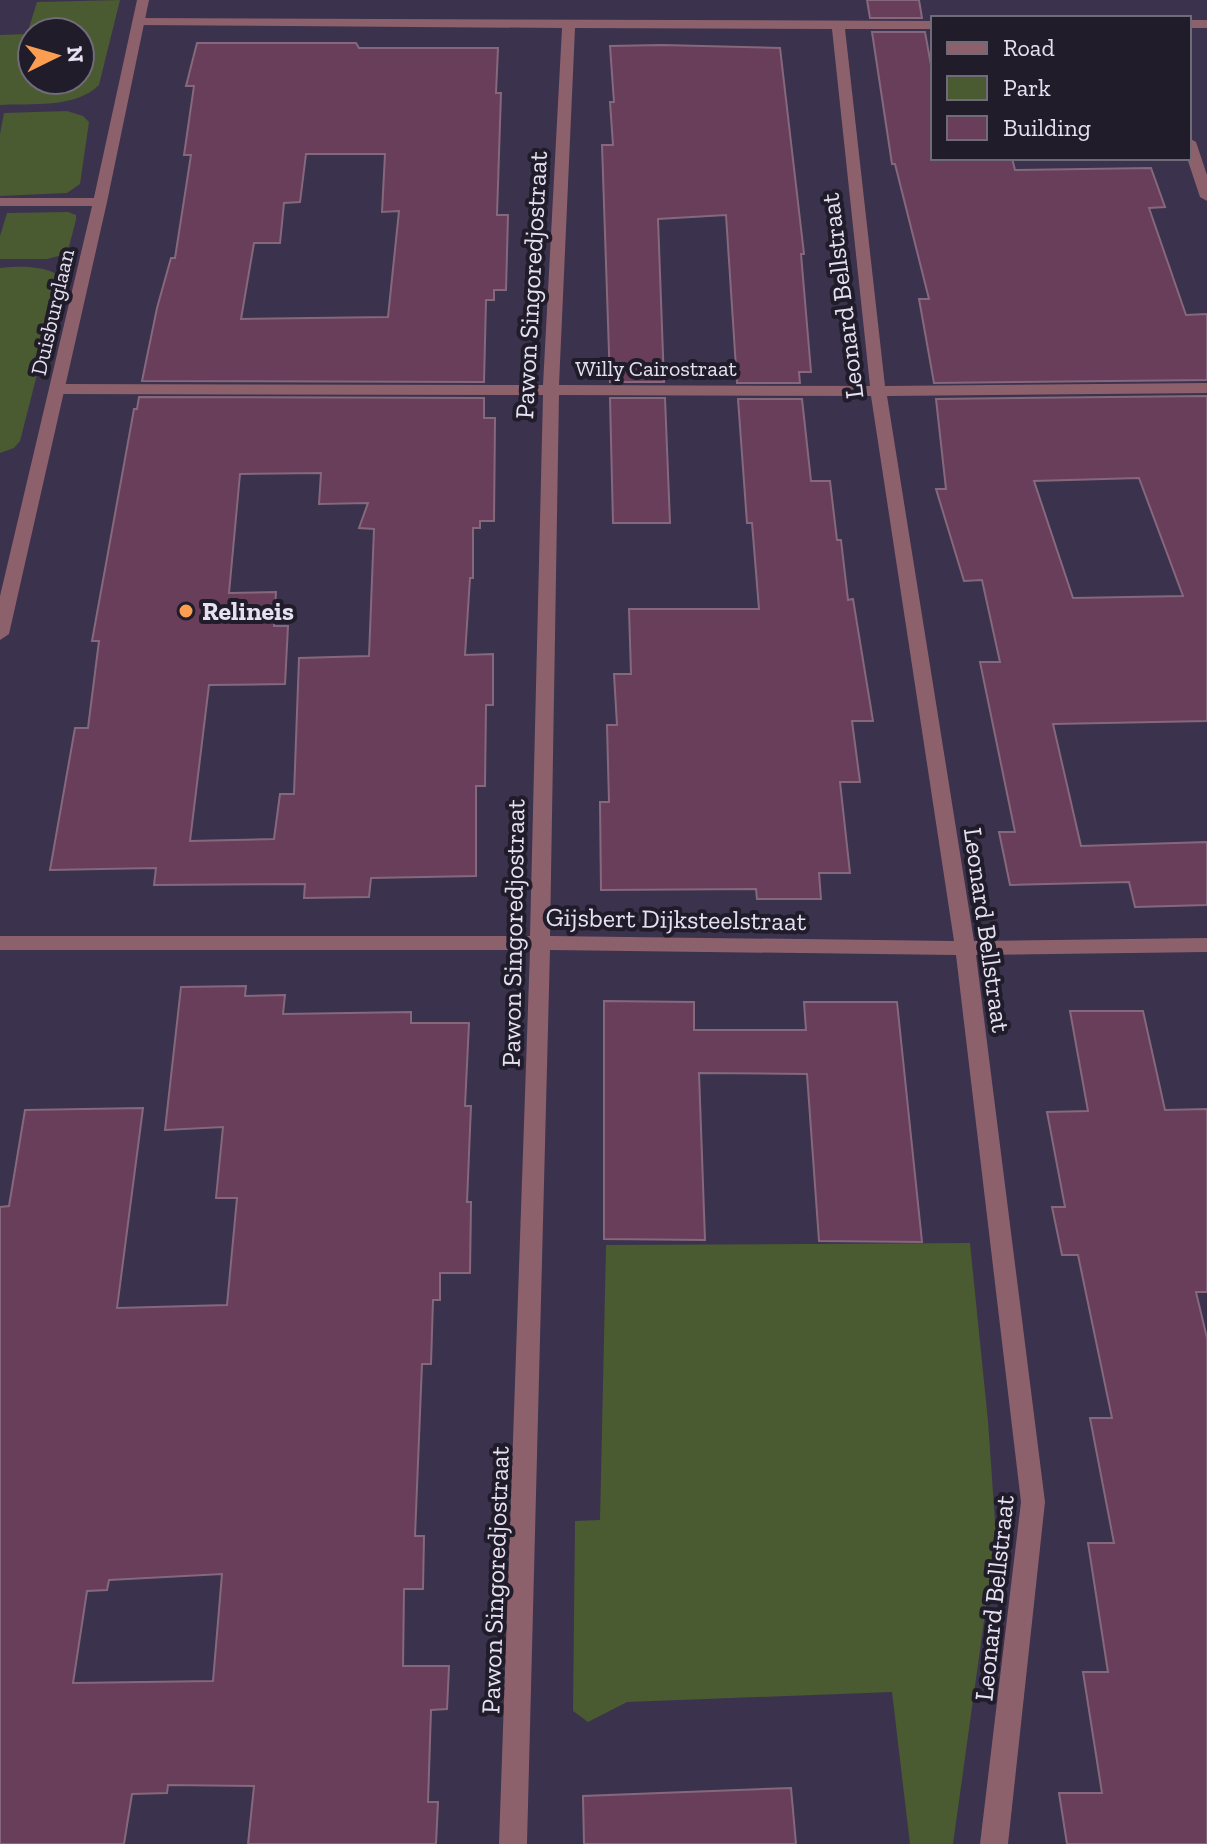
<svg xmlns="http://www.w3.org/2000/svg" width="1207" height="1844" font-family="'Zilla Slab',serif">
<style>
.green{fill:#4a5a31;fill-rule:evenodd}
.building{fill:#683e5b;stroke:#86687c;stroke-width:2;fill-rule:evenodd}
.lines{fill:none;stroke-linecap:round;stroke-linejoin:round}
.service{fill:#8d616c;fill-rule:evenodd}
.minor{fill:#8d616c;fill-rule:evenodd}
.tertiary{fill:#8d616c;fill-rule:evenodd}
.poi-dot{fill:#fc9e52;stroke:#201c29;stroke-width:3}
.labels{text-anchor:middle;stroke-width:8;stroke-linejoin:round;paint-order:stroke}
.far-street-label{font-size:22px;fill:#e6e1f2;stroke:#201c29}
.street-label{font-size:26px;fill:#e6e1f2;stroke:#201c29}
.poi-label{font-size:26px;font-weight:bold;fill:#e6e1f2;stroke:#201c29;text-anchor:start}
</style>
<rect width="100%" height="100%" fill="#3b324d"/>
<g class="green">
<path d="M120,0l-21,85c-24,24 -68,18 -99,20v-70l27,-1 10,-32zM32,32h48v48h-48z"/>
<polygon points="67,111 83,116 89,122 80,184 67,193 0,196 0,134 4,113"/>
<polygon points="68,212 76,215 76,220 67,254 47,259 0,259 0,236 7,213"/>
<path d="M0,268c20,-2 44,-3 62,9l-42,164 -6,7 -14,5z"/>
<polygon points="970,1243 988,1421 996,1535 953,1844 910,1844 892,1692 627,1702 588,1722 573,1711 575,1521 600,1520 606,1245"/>
</g>
<g class="building">
<polygon points="867,0 919,0 922,18 870,18"/>
<polygon points="872,32 925,32 933,76 933,158 1012,158 1015,170 1151,168 1165,207 1149,208 1186,315 1207,314 1207,380 934,383 919,299 929,299 895,164 892,164"/>
<path d="M197,43h159l3,5h139l-2,45h5l-4,122h11l-2,75h-12v10h-8l-2,82 -342,-1 15,-73 14,-50h4l16,-103h-7l10,-69h-8zM306,154h79l-3,58 17,-1 -11,106 -147,2 13,-76h26l4,-40 16,-1z"/>
<polygon points="662,45 780,48 804,254 801,254 811,372 799,372 800,383 737,383 726,215 658,219 664,382 610,382 602,145 613,145 610,102 614,102 610,46"/>
<path d="M1207,396v325l-154,3 28,122 126,-4v63l-72,2 -6,-25 -119,3 -11,-53h16l-35,-170h20l-18,-82 -18,1 -28,-92h10l-10,-90zM1139,478l44,118 -110,2 -39,-117z"/>
<path d="M139,397l345,1v20h11l-1,103h-14v7h-7v50h-3l-5,77 28,-1v51h-7l-1,81h-9v90l-105,2 -2,19 -65,1 1,-14 -151,1 2,-17 -106,2 25,-142h13l11,-87h-7l42,-232h3zM321,473l-2,31 49,-1 -9,25 15,1 -5,127 -70,2 -5,136h-14l-6,45 -84,2 19,-156 76,-1 3,-58h-14l2,-34 -47,1 11,-119z"/>
<polygon points="610,398 665,398 670,523 613,523"/>
<polygon points="738,399 802,399 811,481 830,481 837,540 841,540 848,600 853,599 873,721 852,721 860,782 840,782 850,873 819,873 821,899 757,899 756,889 601,890 600,802 609,802 607,725 617,725 614,674 631,674 629,609 759,609 752,523 747,523"/>
<path d="M246,986l-1,10 40,-1 -2,19 128,-2v11h58l-4,83h6l-4,96h4l-1,71h-30v27h-7l-2,64h-9l-7,172h9l-1,53h-19l-1,77h46l-2,43 -16,1 -3,92h10l-2,42h-188l6,-58 -86,-1 -1,8 -35,1 -8,50h-124v-637l9,-1 16,-96 118,-2 -26,200 110,-3 10,-107h-21l7,-71 -58,3 16,-143zM222,1574l-9,107 -140,2 14,-92 20,-1 2,-10z"/>
<polygon points="604,1001 694,1002 694,1030 806,1030 804,1002 897,1002 922,1242 819,1241 807,1074 699,1073 705,1240 604,1239"/>
<polygon points="1070,1011 1143,1011 1165,1110 1207,1109 1207,1292 1196,1292 1207,1338 1207,1844 1067,1844 1059,1793 1102,1793 1083,1672 1108,1672 1088,1543 1114,1543 1090,1418 1112,1418 1078,1255 1062,1255 1052,1207 1065,1207 1047,1112 1088,1111"/>
<polygon points="791,1788 796,1844 584,1844 583,1796"/>
</g>
<g class="lines">
<polygon class="service" points="0,198 100,198 107,202 100,206 0,206"/>
<g class="minor">
<path d="M138,18l795,3v8h-88l40,357 322,-3v10l-320,3 87,545 233,-3v14l-231,3 69,547 -37,342h-28l41,-342 -65,-547 -406,-5 -23,894h-28l31,-894h-530v-14h530l13,-541 -486,-1 -8,-5 8,-5 486,1 19,-357 -429,-3v-6zM575,28l257,1 38,357 -311,-1zM559,395l312,1 83,545 -404,-5z"/>
<rect x="1189" y="20" width="18" height="8"/>
<polygon points="1189,138 1196,142 1207,175 1207,201 1200,197 1187,158"/>
</g>
<polygon class="tertiary" points="137,0 149,0 107,202 9,634 0,640 0,596 93,202"/>
</g>
<circle class="poi-dot" cx="186" cy="611" r="8"/>
<g class="labels">
<g class="far-street-label">
<text transform="translate(52 312) rotate(-77)" y="8">Duisburglaan</text>
<text x="656" y="376">Willy Cairostraat</text>
</g>
<g class="street-label">
<text transform="translate(531 285) rotate(-87)" y="9">Pawon Singoredjostraat</text>
<text transform="translate(842 296) rotate(-97)" y="9">Leonard Bellstraat</text>
<text transform="translate(676 919) rotate(1)" y="9">Gijsbert Dijksteelstraat</text>
<text transform="translate(987 930) rotate(82)" y="9">Leonard Bellstraat</text>
<text transform="translate(513 933) rotate(-89)" y="9">Pawon Singoredjostraat</text>
<text transform="translate(495 1580) rotate(-88)" y="9">Pawon Singoredjostraat</text>
<text transform="translate(994 1598) rotate(-84)" y="9">Leonard Bellstraat</text>
</g>
<g class="poi-label">
<text x="202" y="620">Relineis</text>
</g>
</g>
<rect x="931" y="16" width="260" height="144" fill="#201c29" stroke="#6f6b79" stroke-width="2"/>
<rect x="947" y="42" width="40" height="12" fill="#8d616c" stroke="#6f6b79" stroke-width="2"/>
<text x="1003" y="56" font-size="24" fill="#e6e1f2">Road</text>
<rect x="947" y="76" width="40" height="24" fill="#4a5a31" stroke="#6f6b79" stroke-width="2"/>
<text x="1003" y="96" font-size="24" fill="#e6e1f2">Park</text>
<rect x="947" y="116" width="40" height="24" fill="#683e5b" stroke="#6f6b79" stroke-width="2"/>
<text x="1003" y="136" font-size="24" fill="#e6e1f2">Building</text>
<g transform="translate(56 56) rotate(85)"><circle r="38" fill="#201c29" stroke="#6f6b79" stroke-width="2"/>
<path d="M0-6L14 30L0 20L-14 30Z" fill="#fc9e52"/>
<text y="-12" font-size="22" font-weight="bold" text-anchor="middle" fill="#e6e1f2">N</text>
</g>
</svg>
